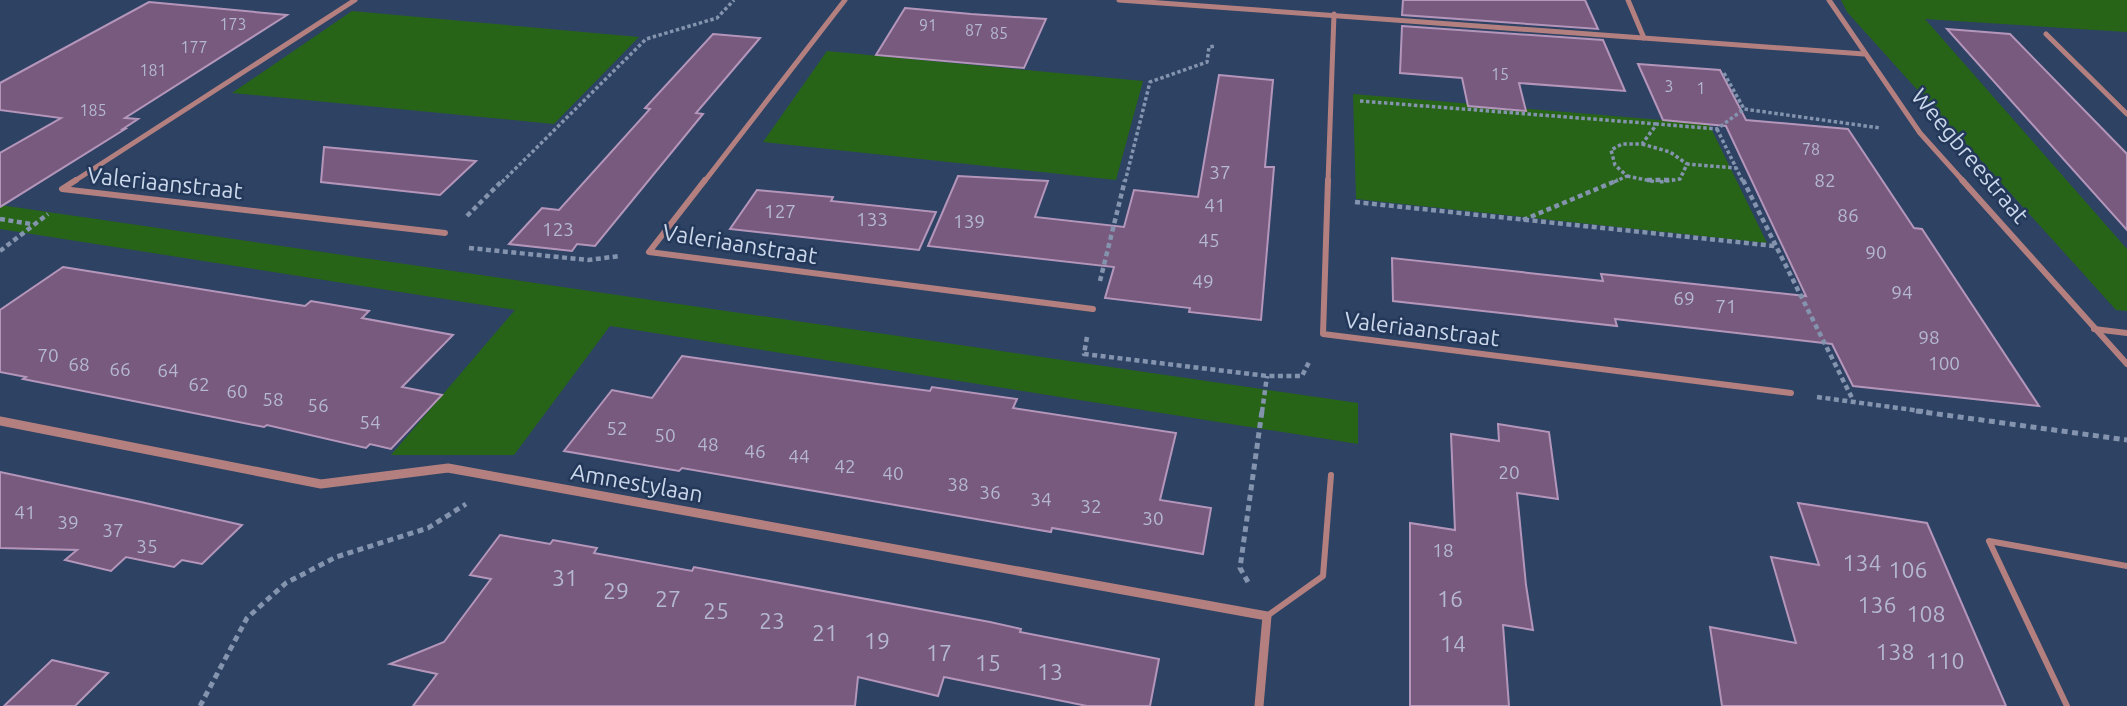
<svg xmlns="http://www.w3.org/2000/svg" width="2127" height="706" font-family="Ubuntu,sans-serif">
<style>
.green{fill:#276418}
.building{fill:#775a7d;stroke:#b596bb;stroke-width:2}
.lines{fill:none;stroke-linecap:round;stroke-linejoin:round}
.path-far2{stroke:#8494ae;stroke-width:3.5;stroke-dasharray:3.5 2.5;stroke-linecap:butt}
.path-far1{stroke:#8494ae;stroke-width:4.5;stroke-dasharray:5 3.5;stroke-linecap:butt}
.path{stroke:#8494ae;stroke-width:5;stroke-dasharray:6 4.5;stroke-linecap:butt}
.lane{stroke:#b4807f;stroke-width:6}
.street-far2{stroke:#b4807f;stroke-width:5}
.street-far1{stroke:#b4807f;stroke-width:6}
.street{stroke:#b4807f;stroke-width:9}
.labels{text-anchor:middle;stroke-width:5;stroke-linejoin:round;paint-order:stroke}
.far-number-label{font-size:16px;fill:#b5b8d0}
.number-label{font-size:19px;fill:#b5b8d0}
.street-label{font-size:23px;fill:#cad7eb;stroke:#243859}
.near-number-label{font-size:23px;fill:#b5b8d0}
</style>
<rect width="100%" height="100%" fill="#2e4264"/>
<g class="green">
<polygon points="1841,0 2127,0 2127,32 1925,19 2127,249 2127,311 2116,310 1847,12"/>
<polygon points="352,11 639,37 554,124 232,93"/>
<polygon points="827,51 1143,81 1116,180 763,142"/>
<polygon points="1353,94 1709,124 1767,243 1356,199"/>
<polygon points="0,205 1358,403 1358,444 610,326 514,455 391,455 515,310 0,229"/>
</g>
<g class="building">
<polygon points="1403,0 1585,0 1598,29 1402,15"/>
<polygon points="149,2 287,15 125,118 138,119 123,129 125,129 0,207 0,153 61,118 0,110 0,83"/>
<polygon points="905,8 971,14 1046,19 1024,68 876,55"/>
<polygon points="1402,26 1603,40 1625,91 1519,83 1526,111 1468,106 1462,78 1400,73"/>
<polygon points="1947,29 2010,34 2127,154 2127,230"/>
<polygon points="713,34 760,38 696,113 703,114 595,246 577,244 572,251 509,244 542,208 559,210 650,109 645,108"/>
<polygon points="1638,64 1720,70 1746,120 1848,129 1914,228 1922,229 2039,406 1853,386 1832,344 1615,319 1617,326 1393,301 1392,258 1603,281 1601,274 1806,296 1726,126 1663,120"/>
<polygon points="1219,75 1273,80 1265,167 1274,167 1261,320 1189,312 1190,308 1105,298 1114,267 928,246 958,176 1048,181 1035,217 1124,227 1134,190 1198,197"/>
<polygon points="324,147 476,161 440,195 321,182"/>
<polygon points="757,190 833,197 831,201 936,212 919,250 730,229"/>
<polygon points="63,267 305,306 311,301 369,311 362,318 453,335 402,387 442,395 391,449 370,444 366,448 267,425 264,427 23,379 26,377 0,372 0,310"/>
<polygon points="682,356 877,384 930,391 932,387 1017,399 1013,408 1176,433 1160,500 1211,508 1203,554 1052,528 1051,532 682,468 679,471 564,451 612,390 652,398"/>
<polygon points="1498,424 1549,432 1558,499 1517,493 1526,585 1533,630 1503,625 1509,706 1410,706 1410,523 1455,530 1451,434 1499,441"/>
<polygon points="0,472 141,502 242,525 202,564 182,560 174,567 126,557 111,571 65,560 77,550 0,548"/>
<polygon points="1798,503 1927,523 2006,706 1722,706 1710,627 1796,643 1771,557 1819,565"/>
<polygon points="500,535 550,544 553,540 597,548 594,553 692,571 694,567 990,622 1021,629 1020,632 1159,659 1150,706 1087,706 944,677 938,696 858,677 855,706 413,706 437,674 390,664 444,642 491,579 470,575"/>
<polygon points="52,660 108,673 75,706 4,706"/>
</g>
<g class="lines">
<g class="path-far2">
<polyline points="1724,73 1744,109"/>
<polyline points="1360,101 1657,124"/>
<polyline points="1717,129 1743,182"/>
<polyline points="1642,144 1670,152 1687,164"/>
<polyline points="1627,176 1656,182"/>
<polyline points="502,182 646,39 717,18 734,0"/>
<polyline points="1125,182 1150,82 1207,62 1209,47 1215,46"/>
<polyline points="1614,182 1627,176 1615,165 1611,150 1622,144 1642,144 1657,124 1717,129 1744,109 1880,128"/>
<polyline points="1660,182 1680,179 1687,164 1736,168"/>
</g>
<g class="path-far1">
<polyline points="1647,180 1673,180"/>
<polyline points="1743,180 1854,402"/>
<polyline points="1355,202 1775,246"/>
<polyline points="467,216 503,180"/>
<polyline points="0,219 31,224"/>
<polyline points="1523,220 1618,180"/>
<polyline points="469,248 588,260 620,256"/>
<polyline points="0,251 48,214"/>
<polyline points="1100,281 1125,180"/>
<polyline points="1087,337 1084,354 1267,376 1302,376 1310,360"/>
<polyline points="1817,397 1928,412"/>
<polyline points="1262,412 1267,376"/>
</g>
<g class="path">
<polyline points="1916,411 2127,440"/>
<polyline points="1248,582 1240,568 1262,411"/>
<polyline points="200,706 247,618 286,583 336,557 428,528 466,504"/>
</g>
<g class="lane">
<polyline points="1267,616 1323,576 1331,475"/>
<polyline points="2067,706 1989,541 2127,566"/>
</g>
<g class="street-far2">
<polyline points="1119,0 1864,54"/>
<polyline points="1628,0 1644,38"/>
<polyline points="1829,0 1920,133 1964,182"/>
<polyline points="2046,34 2127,114"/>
<polyline points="73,182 355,0"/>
<polyline points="704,182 845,0"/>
<polyline points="1328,182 1334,14"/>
</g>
<g class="street-far1">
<polyline points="76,180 62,189 445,233"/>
<polyline points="705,180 649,252 1093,309"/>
<polyline points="1328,180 1323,334 1791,393"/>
<polyline points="1962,180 2127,364"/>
<polyline points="2094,329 2127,333"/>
</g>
<polyline class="street" points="0,421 321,484 448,468 1267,616 1259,706"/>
</g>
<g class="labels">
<g class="far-number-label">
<text x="233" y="30">173</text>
<text x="928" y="31">91</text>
<text x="974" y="36">87</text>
<text x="999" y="39">85</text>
<text x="194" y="53">177</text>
<text x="153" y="76">181</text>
<text x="1500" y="80">15</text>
<text x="1669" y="92">3</text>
<text x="1701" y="94">1</text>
<text x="93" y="116">185</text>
<text x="1811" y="155">78</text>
</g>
<g class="number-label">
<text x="1220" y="179">37</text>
<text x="1825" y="187">82</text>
<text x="1215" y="212">41</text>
<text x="780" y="218">127</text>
<text x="1848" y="222">86</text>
<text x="872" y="226">133</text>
<text x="969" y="228">139</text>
<text x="558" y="236">123</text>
<text x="1209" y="247">45</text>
<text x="1876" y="259">90</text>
<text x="1203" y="288">49</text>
<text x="1902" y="299">94</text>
<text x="1684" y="305">69</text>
<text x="1726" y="313">71</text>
<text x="1929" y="344">98</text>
<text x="48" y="362">70</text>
<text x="1944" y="370">100</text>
<text x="79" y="371">68</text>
<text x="120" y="376">66</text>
<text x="168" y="377">64</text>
<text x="199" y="391">62</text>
<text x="237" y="398">60</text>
<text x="273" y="406">58</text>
<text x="318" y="412">56</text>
<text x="370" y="429">54</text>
<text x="617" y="435">52</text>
<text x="665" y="442">50</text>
<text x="708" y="451">48</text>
<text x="755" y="458">46</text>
<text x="799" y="463">44</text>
<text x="845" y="473">42</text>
<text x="1509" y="479">20</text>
<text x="893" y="480">40</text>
<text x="958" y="491">38</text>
<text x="990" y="499">36</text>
<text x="1041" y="506">34</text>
<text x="1091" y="513">32</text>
<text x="25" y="519">41</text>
<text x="1153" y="525">30</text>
<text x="68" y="529">39</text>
<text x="113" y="537">37</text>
<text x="147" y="553">35</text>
<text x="1443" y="557">18</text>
</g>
<g class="street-label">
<text transform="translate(1970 156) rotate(50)" y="8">Weegbreestraat</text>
<text transform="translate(165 183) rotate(6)" y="8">Valeriaanstraat</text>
<text transform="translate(740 244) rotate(9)" y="8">Valeriaanstraat</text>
<text transform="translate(1422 329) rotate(7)" y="8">Valeriaanstraat</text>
<text transform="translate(637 483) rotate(10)" y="8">Amnestylaan</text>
</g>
<g class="near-number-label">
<text x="1862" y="571">134</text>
<text x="1908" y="578">106</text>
<text x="565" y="586">31</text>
<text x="616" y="599">29</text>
<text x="668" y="607">27</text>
<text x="1450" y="607">16</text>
<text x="1877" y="613">136</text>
<text x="716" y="619">25</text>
<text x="1926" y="622">108</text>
<text x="772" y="629">23</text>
<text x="825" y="641">21</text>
<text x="877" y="649">19</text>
<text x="1453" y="652">14</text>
<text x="1895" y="660">138</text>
<text x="939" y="661">17</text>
<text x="1945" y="669">110</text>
<text x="988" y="671">15</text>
<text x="1050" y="680">13</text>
</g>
</g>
</svg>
